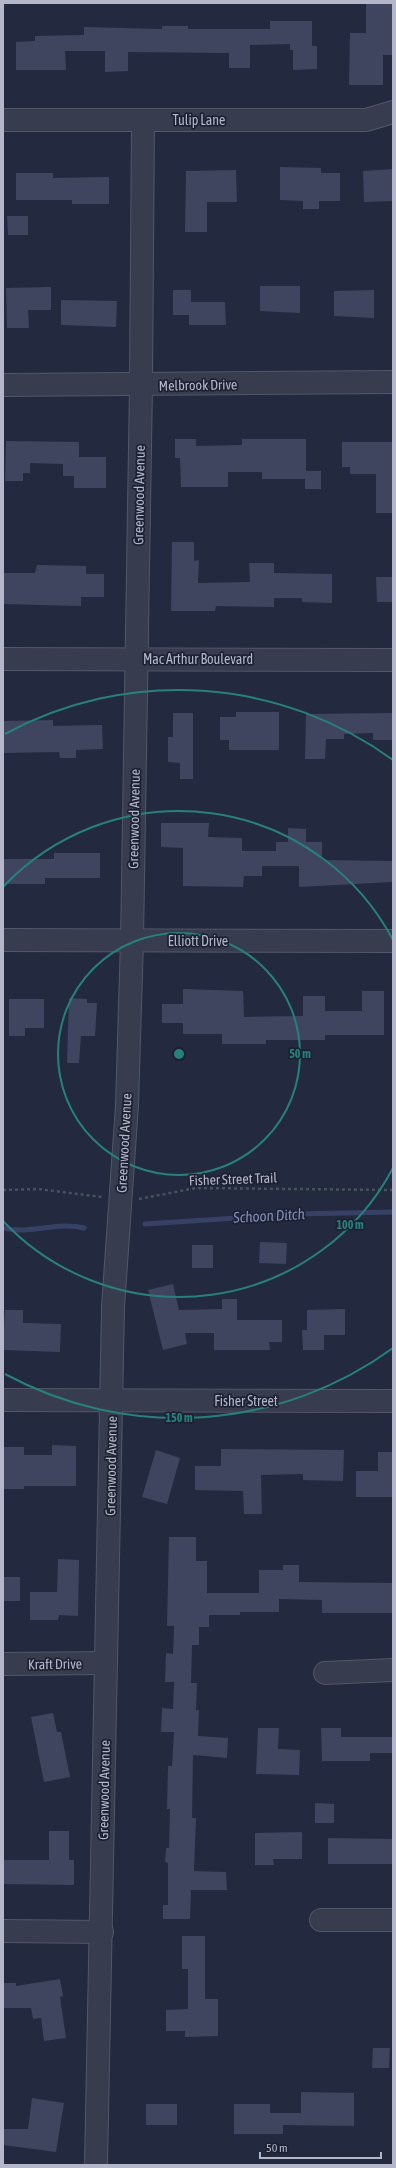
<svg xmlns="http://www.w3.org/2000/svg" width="396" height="2168" font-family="'Asap Condensed',sans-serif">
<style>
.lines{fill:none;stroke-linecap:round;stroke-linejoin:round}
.stream{stroke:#364165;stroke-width:5}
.building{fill:#3f455e}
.minor-casing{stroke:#525769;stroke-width:24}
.path{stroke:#43545c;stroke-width:2.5;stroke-dasharray:3 3;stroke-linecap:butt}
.minor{stroke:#373c4e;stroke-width:22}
.ring{fill:none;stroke:#28807c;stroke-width:2}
.labels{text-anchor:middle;stroke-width:3.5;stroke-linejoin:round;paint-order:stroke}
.street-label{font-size:14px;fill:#b3b7c9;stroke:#1c2133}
.water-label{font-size:15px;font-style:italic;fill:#818db6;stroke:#1c2133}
.centre{fill:#28807c;stroke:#1c2133;stroke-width:2}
.ring-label{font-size:12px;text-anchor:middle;font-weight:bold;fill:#28807c;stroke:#1c2133;stroke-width:3.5;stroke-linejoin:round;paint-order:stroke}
</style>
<rect width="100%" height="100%" fill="#23293e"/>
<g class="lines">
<g class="stream">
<polyline points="145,1224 296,1214 393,1212"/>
<path d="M3,1228c27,7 54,-7 81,0"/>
</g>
</g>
<g class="building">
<polygon points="366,3 393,3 393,55 383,55 383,85 349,85 350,33 366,33"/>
<polygon points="270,21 312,21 312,46 317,46 317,69 293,70 293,50 290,50 290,44 250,45 250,68 229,68 229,53 128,52 128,71 105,72 105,51 65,51 66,70 16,70 16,42 35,41 35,36 84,35 84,27 162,29 162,26 188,26 188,29 270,29"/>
<polygon points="280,167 321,168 321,173 340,173 340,201 319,201 319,209 303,209 303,201 280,200"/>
<polygon points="393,169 393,201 364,202 363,171"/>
<polygon points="236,170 237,202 207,202 207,232 185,232 186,171"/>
<polygon points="16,173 53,173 53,178 109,177 109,204 72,204 72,200 16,200"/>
<polygon points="7,216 28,216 28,235 8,235"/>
<polygon points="260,286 300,286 300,313 260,311"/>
<polygon points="51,287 51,310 28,310 29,328 7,328 6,288"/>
<polygon points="173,290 191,290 191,302 225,302 226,325 189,325 189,315 173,315"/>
<polygon points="374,290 374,318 334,316 334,291"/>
<polygon points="61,300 117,301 116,327 61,325"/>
<polygon points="175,439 196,439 196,446 242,445 242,439 306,439 306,471 321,471 321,489 305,489 305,479 262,479 262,472 228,472 228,487 181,487 180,458 175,458"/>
<polygon points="6,441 79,442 79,457 106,457 106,488 74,488 74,476 63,476 63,464 30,463 30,473 23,473 23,481 5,481"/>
<polygon points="342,442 393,442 393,513 376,513 376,474 350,474 350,467 342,467"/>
<polygon points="172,542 194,542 194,561 199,560 198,583 250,582 249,563 274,563 274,573 332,574 332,603 302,602 302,598 274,598 274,607 216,606 215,611 171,611"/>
<polygon points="37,565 86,566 86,574 104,574 104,597 81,597 81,606 3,604 3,573 35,573"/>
<polygon points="376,577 393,577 393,602 377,602"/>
<polygon points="236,712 279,712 279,750 229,750 229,740 220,740 220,717 236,717"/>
<polygon points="173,713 193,713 193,779 180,779 180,763 168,762 168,737 173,737"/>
<polygon points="393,713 393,740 373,740 373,733 344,734 344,739 326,739 325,759 305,759 306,714"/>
<polygon points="53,720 53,726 102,725 103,749 76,750 76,758 60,758 59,752 3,753 3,721"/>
<polygon points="161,823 209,823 208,837 242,838 242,851 276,851 276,842 288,842 288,828 306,829 306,842 322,842 322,860 393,861 393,882 299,887 299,866 262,866 262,876 244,876 243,887 183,886 183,848 161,847"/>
<polygon points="54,853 100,853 100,878 45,878 45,884 3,884 3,859 54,859"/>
<polygon points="183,989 243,991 244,1017 303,1016 303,996 325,996 325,1011 362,1011 362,991 384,991 384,1035 325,1035 325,1040 266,1040 266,1044 222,1044 222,1034 183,1034 183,1023 162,1023 162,1004 183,1004"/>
<polygon points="69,998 87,999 87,1003 97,1003 95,1036 81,1036 79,1063 67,1063"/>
<polygon points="9,999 44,999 44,1028 25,1028 25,1036 9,1036"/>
<polygon points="260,1242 287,1243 286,1264 259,1263"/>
<rect x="192" y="1245" width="21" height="23"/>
<polygon points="173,1284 179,1310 222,1309 222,1299 237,1299 237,1320 282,1320 282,1342 269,1342 270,1350 214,1350 214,1333 185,1333 187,1344 163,1350 148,1290"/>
<polygon points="345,1309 345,1335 324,1335 324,1350 303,1350 302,1330 307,1330 307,1310"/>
<polygon points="5,1310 23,1310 23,1323 61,1324 60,1352 3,1350"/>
<polygon points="52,1445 76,1446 76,1486 24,1486 24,1489 3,1489 3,1447 24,1447 24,1455 52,1455"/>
<polygon points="221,1449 344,1450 343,1481 303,1480 303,1474 261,1475 262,1514 244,1514 243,1491 195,1490 195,1466 221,1466"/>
<polygon points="156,1450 180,1458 167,1504 142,1497"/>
<polygon points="378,1452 393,1452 393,1497 356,1497 356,1471 378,1471"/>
<polygon points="169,1537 196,1537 196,1561 207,1561 207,1593 259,1593 259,1570 283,1570 283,1565 299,1565 299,1582 393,1583 393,1613 322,1613 322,1600 279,1599 279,1612 240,1612 240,1615 209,1615 209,1627 199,1627 199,1645 192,1645 191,1683 197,1683 196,1710 199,1710 198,1736 228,1738 227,1758 193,1755 192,1818 196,1818 194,1871 226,1872 227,1890 191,1890 190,1919 163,1919 163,1905 168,1905 168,1863 165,1862 166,1848 169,1848 170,1809 167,1809 168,1766 172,1766 174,1732 161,1732 162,1708 173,1709 174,1682 165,1682 166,1653 173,1654 174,1626 167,1626"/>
<polygon points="58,1559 79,1560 78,1616 59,1615 58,1620 30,1620 30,1592 57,1592"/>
<rect x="3" y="1577" width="17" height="24"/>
<polygon points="53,1713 57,1732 61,1732 70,1777 44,1782 31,1717"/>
<polygon points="258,1728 279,1728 278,1749 300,1750 299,1775 256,1774"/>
<polygon points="321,1728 341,1728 341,1737 393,1737 393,1753 370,1753 370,1761 322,1761"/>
<polygon points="315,1803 334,1804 334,1823 315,1823"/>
<polygon points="49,1831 69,1831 69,1860 74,1860 74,1885 3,1884 3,1860 49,1860"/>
<polygon points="302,1832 302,1859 273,1859 274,1865 255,1865 255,1833"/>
<polygon points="328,1838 393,1839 393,1864 328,1864"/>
<polygon points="182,1936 205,1936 205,1999 218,1999 218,2036 185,2037 185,2031 166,2031 166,2010 188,2009 188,1969 182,1969"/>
<polygon points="60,1979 63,1996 60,1997 66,2038 44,2041 41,2018 33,2019 31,2008 3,2008 3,1983 16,1983 16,1986"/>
<polygon points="373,2048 390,2048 389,2068 372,2068"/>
<polygon points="301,2092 354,2093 354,2126 283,2125 283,2134 234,2134 234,2104 270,2104 270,2113 301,2113"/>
<polygon points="32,2098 64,2103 56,2152 3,2145 3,2129 28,2129"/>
<rect x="146" y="2104" width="31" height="21"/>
</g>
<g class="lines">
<g class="minor-casing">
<g id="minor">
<polyline points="3,120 366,120 393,112"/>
<polyline points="3,385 393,382"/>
<polyline points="3,659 393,660"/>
<polyline points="3,940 393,941"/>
<polyline points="3,1400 393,1401"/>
<polyline points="3,1664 106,1663"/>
<polyline points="325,1673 393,1670"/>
<polyline points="321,1920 393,1920"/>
<polyline points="3,1931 102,1932"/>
<polyline points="96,2165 113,1307 127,1105 132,941 141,385 143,120"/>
</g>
</g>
<g class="path">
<polyline points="3,1190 38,1189 102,1197"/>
<polyline points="139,1199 196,1188 393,1190"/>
</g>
<use href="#minor" class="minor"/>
</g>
<g class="ring">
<circle cx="179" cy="1054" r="121"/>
<path d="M393 1168A242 242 0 0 1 3 1221M3 887A242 242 0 0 1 393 940"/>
<path d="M393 1348A364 364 0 0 1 5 1374M5 734A364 364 0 0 1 393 760"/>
</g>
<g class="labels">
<g class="street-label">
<text x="199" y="125">Tulip Lane</text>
<text transform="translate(198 385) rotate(-1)" y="5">Melbrook Drive</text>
<text transform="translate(139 495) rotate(-89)" y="5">Greenwood Avenue</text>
<text x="198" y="664">Mac Arthur Boulevard</text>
<text transform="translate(134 819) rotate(-89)" y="5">Greenwood Avenue</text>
<text x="198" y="946">Elliott Drive</text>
<text transform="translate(124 1143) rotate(-87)" y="5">Greenwood Avenue</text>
<text transform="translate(233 1179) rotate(-2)" y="5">Fisher Street Trail</text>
<text x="246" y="1406">Fisher Street</text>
<text transform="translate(111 1466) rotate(-89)" y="5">Greenwood Avenue</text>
<text transform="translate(55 1664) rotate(-1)" y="5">Kraft Drive</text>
<text transform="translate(104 1790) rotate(-89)" y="5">Greenwood Avenue</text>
</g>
<g class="water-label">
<text transform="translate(269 1216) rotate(-3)" y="5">Schoon Ditch</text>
</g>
</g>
<circle cx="179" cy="1054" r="6" class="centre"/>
<g class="ring-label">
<text x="300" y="1058">50 m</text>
<text x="350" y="1229">100 m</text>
<text x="179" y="1422">150 m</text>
</g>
<rect width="396" height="2168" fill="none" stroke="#b3b7c9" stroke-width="8"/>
<path d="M260 2152v6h121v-6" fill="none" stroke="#b3b7c9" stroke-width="2"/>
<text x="266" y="2152" font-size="12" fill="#b3b7c9" stroke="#1c2133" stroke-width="3" paint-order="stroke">50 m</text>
</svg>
